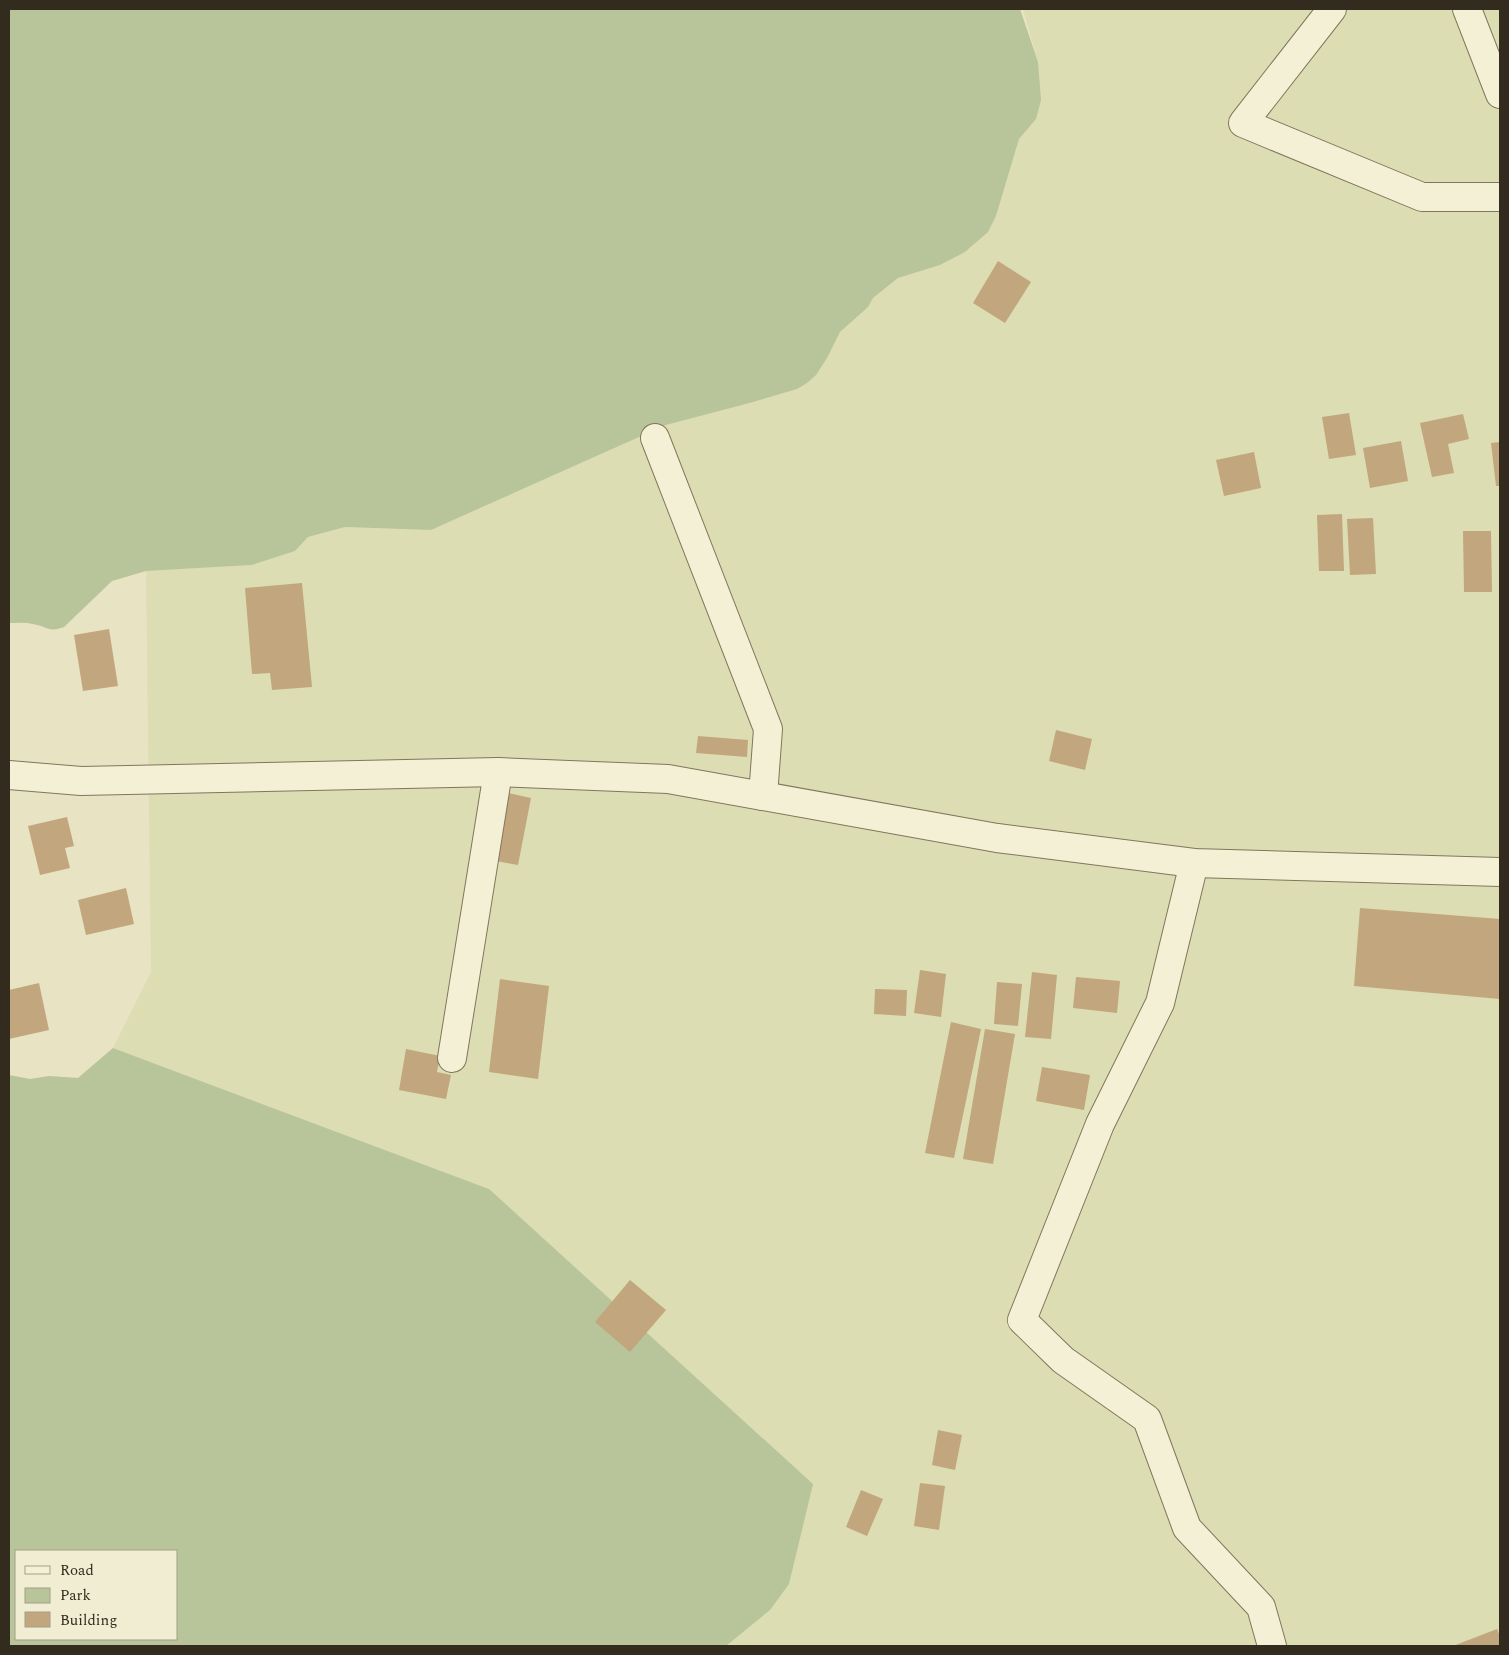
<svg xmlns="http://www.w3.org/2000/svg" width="1509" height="1655" font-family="Spectral,serif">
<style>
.farmland{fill:#dcddb2}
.green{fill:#b8c499;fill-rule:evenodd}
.building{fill:#c2a67e}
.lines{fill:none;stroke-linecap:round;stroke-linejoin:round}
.street-casing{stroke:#80765c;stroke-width:30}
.street{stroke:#f4f0d5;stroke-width:28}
</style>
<rect width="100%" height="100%" fill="#e8e3c3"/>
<polygon class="farmland" points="1023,9 1500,9 1500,1646 726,1646 770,1610 489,1189 113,1048 151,972 146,571 252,565 295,551 308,537 345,527 431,530 666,425 797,389 827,358 840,332 867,307 873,298 898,278 940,265 965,252 988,232 996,216 1019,139 1036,119 1038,62"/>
<g class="green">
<path d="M9,9h1011l18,53 3,38 -5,19 -17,20 -23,77 -8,16 -23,20 -25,13 -42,13 -25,20 -5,9 -28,25 -13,26 -11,17 -9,8 -10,6 -44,13 -87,23 -235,105 -86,-3 -37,10 -13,14 -43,14 -106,6 -34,10 -48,46c-15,6 -18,-1 -31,-3 -7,-2 -17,-1 -24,-1z"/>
<path d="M113,1048l376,141 324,295 -24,100 -19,26 -44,36h-717v-571l21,4 19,-3 29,2zM16,1551h160v88h-160z"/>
</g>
<g class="building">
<polygon points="998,261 1031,282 1005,323 973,303"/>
<polygon points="1349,413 1356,455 1329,459 1322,417"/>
<polygon points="1463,414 1469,439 1448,444 1454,473 1432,477 1420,423"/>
<polygon points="1401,441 1408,481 1370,488 1363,448"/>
<polygon points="1500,442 1500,486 1496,486 1491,443"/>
<polygon points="1254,452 1261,488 1224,496 1216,460"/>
<polygon points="1342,514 1344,571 1319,571 1317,515"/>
<polygon points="1373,518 1376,574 1350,575 1347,519"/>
<polygon points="1463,531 1491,531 1492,592 1464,592"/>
<polygon points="302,583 312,687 272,690 270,673 252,674 245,588"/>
<polygon points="109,629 118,686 83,691 74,635"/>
<polygon points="1056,730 1092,739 1085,770 1049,761"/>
<polygon points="698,736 748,740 747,757 696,753"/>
<polygon points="503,792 531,798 518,865 490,860"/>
<polygon points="67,817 74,846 65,848 70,868 40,875 28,826"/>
<polygon points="126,888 134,924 86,935 78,900"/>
<polygon points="1360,908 1500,919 1500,999 1354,986"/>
<polygon points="920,970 946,974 941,1017 914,1013"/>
<polygon points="1032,972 1057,975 1051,1039 1025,1037"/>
<polygon points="1076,977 1120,981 1117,1013 1073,1008"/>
<polygon points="500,979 549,986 538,1079 489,1072"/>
<polygon points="997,982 1022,984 1018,1026 994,1024"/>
<polygon points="39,983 49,1030 9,1039 9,990"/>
<polygon points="875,989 907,990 906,1016 874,1014"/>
<polygon points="951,1022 981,1029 954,1158 925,1153"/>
<polygon points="985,1029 1015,1034 993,1164 963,1159"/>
<polygon points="406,1049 440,1056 437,1072 451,1075 446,1099 399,1090"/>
<polygon points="1042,1067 1090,1075 1084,1110 1036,1101"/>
<polygon points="630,1280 666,1310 630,1352 595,1322"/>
<polygon points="938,1430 962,1435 955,1470 932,1465"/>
<polygon points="920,1483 945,1486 939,1530 914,1526"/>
<polygon points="861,1490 883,1499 867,1536 846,1527"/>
<polygon points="1497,1629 1500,1636 1500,1646 1453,1646"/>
</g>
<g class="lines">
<g class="street-casing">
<g id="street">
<polyline points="1332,9 1243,123 1422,197 1500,197"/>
<polyline points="1467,9 1500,94"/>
<polyline points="655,438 768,729 763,796"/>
<polyline points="9,775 81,781 498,772 668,779 997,838 1194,863 1500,872"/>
<polyline points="1194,863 1160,1003 1100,1124 1022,1320 1063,1360 1147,1419 1187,1528 1261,1607 1272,1646"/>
<polyline points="452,1058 498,772"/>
</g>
</g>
<use href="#street" class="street"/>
</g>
<rect width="1509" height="1655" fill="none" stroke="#322b1e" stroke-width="20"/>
<rect x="15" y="1550" width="162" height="90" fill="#f0edd2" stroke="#a49f8a"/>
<rect x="25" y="1566" width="25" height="8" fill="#f4f0d5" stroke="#a49f8a"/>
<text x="60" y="1575" font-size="15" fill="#322b1e">Road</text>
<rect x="25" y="1588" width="25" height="15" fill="#b8c499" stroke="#a49f8a"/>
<text x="60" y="1600" font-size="15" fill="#322b1e">Park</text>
<rect x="25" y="1612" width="25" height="15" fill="#c2a67e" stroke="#a49f8a"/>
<text x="60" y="1625" font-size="15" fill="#322b1e">Building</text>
</svg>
